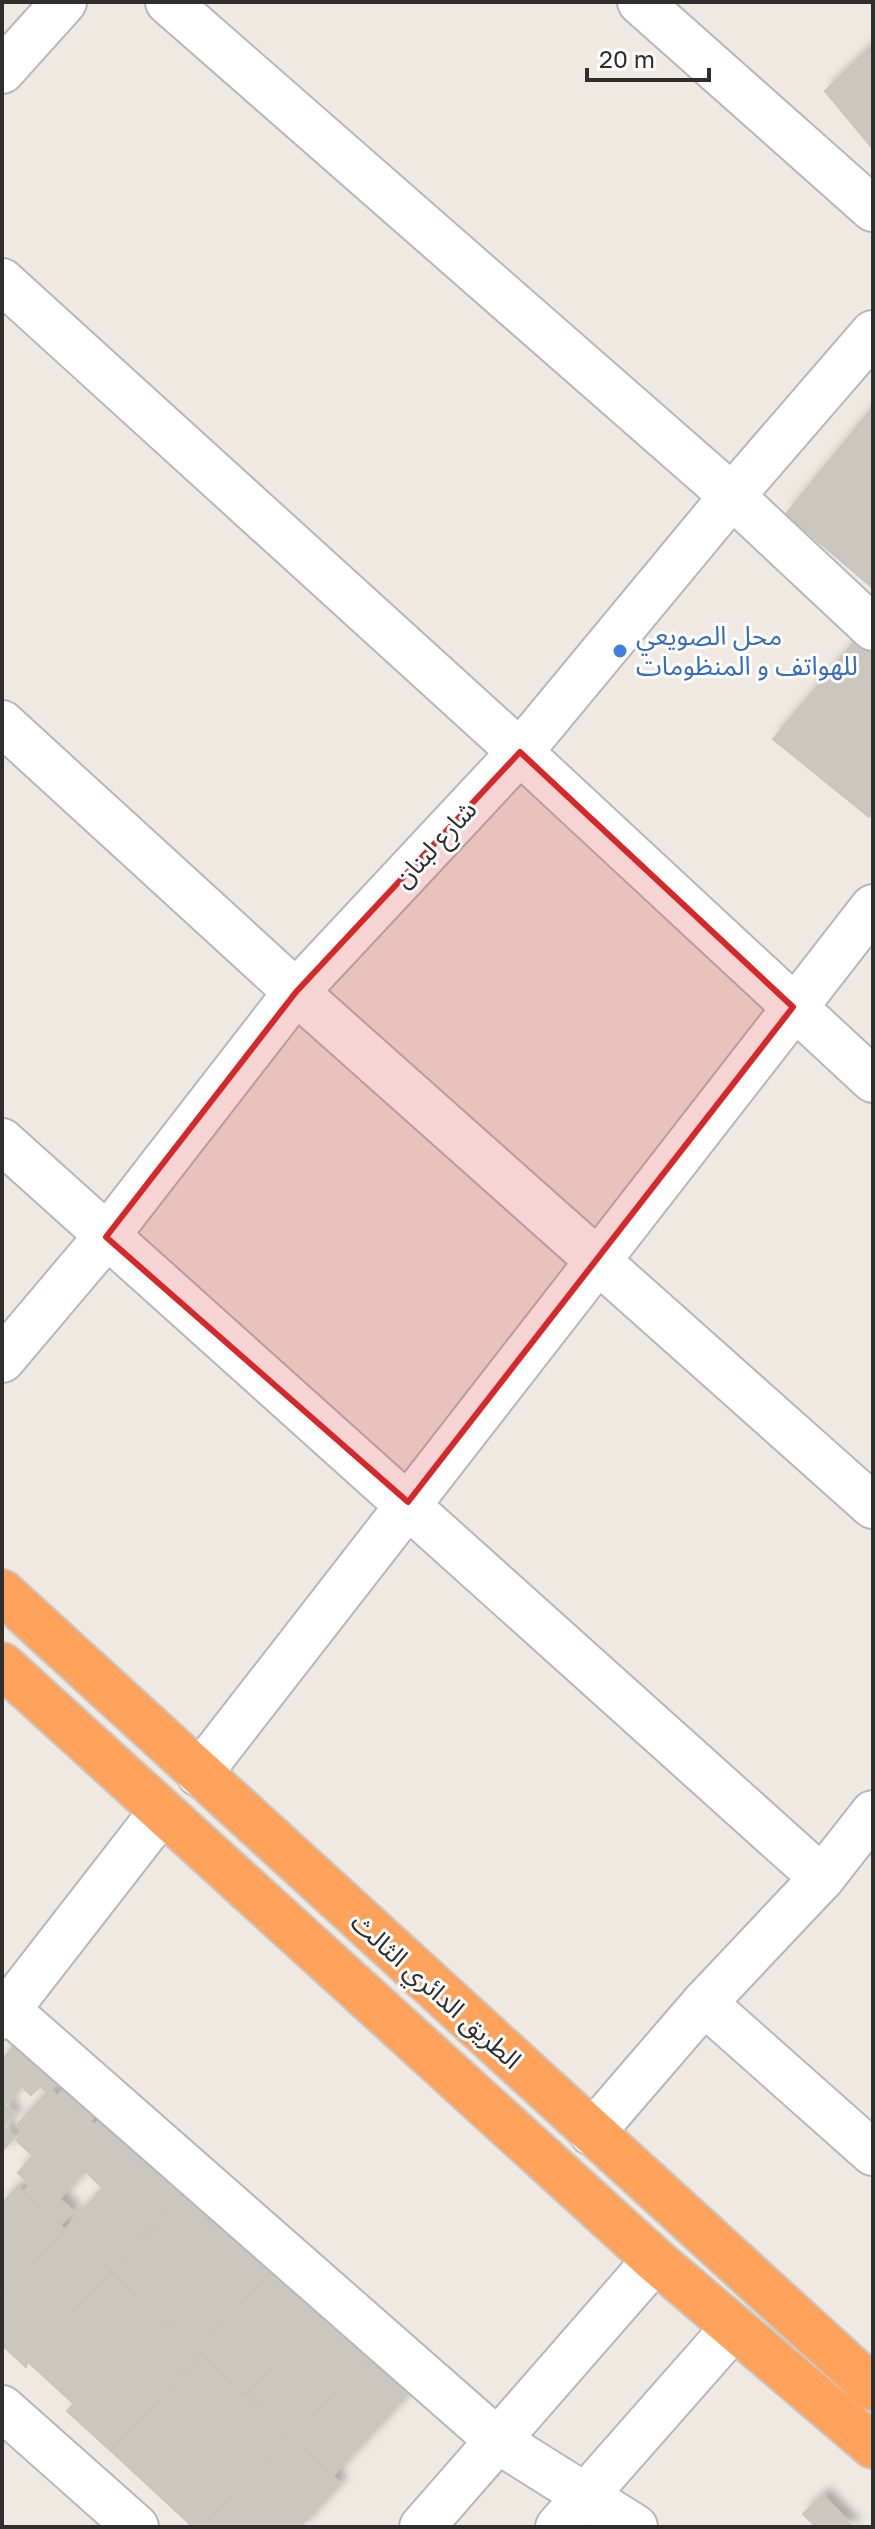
<svg xmlns="http://www.w3.org/2000/svg" width="875" height="2529" font-family="'Golos Text','Noto Sans Arabic',sans-serif">
<style>
.building{fill:#cbc7bf;stroke:#cbc5ba;stroke-width:2;filter:url(#shadow)}
.lines{fill:none;stroke-linecap:round;stroke-linejoin:round}
.minor-casing{stroke:#b4b7c1;stroke-width:48}
.highway-casing{stroke:#c9c9c9;stroke-width:48}
.minor{stroke:#fff;stroke-width:44}
.highway{stroke:#ffa35c;stroke-width:44}
.marked{fill:#d62828;fill-opacity:0.2;stroke:#d62828;stroke-width:6;stroke-linejoin:round}
.shop-dot{fill:#3f7fe0;stroke:#fff;stroke-width:3}
.labels{text-anchor:middle;stroke-width:6;stroke-linejoin:round;paint-order:stroke}
.shop-label{font-size:26px;fill:#366cbe;stroke:#fff;text-anchor:start}
.street-label{font-size:26px;fill:#2e2e2e;stroke:#fff}
</style>
<defs>
<filter id="shadow"><feDropShadow dx="7" dy="-7" stdDeviation="4" flood-color="#0004"/></filter>
</defs>
<rect width="100%" height="100%" fill="#efe9e1"/>
<g class="building">
<polygon points="870,48 873,51 873,149 825,91"/>
<polygon points="873,407 873,588 786,514"/>
<polygon points="869,624 873,628 873,813 869,817 773,739"/>
<polygon points="27,2031 70,2069 48,2093 40,2086 31,2095 21,2086 4,2105 14,2113 3,2126 15,2137 2,2151 2,2060"/>
<polygon points="76,2076 105,2103 90,2121 95,2125 85,2136 102,2152 59,2199 73,2211 60,2225 24,2192 30,2185 18,2173 33,2156 16,2140 24,2131 17,2125 50,2090 57,2097"/>
<polygon points="111,2108 196,2181 111,2272 65,2230 103,2188 85,2171 102,2152 85,2136"/>
<polygon points="196,2181 282,2259 198,2352 111,2272"/>
<polygon points="18,2187 65,2230 2,2297 2,2204"/>
<polygon points="65,2230 111,2272 27,2361 26,2367 2,2345 2,2297"/>
<polygon points="282,2259 332,2304 246,2395 198,2352"/>
<polygon points="111,2272 201,2355 111,2451 67,2411 74,2404 27,2361"/>
<polygon points="332,2304 377,2347 292,2439 246,2395"/>
<polygon points="377,2347 417,2383 333,2475 292,2439"/>
<polygon points="201,2355 289,2435 202,2527 193,2527 111,2451"/>
<polygon points="289,2435 340,2483 300,2527 202,2527"/>
<polygon points="823,2495 853,2527 816,2527 803,2514"/>
</g>
<g class="lines">
<g class="minor-casing">
<g id="minor">
<polyline points="168,2 732,496 873,628"/>
<polyline points="640,2 873,209"/>
<polyline points="2,71 64,2"/>
<polyline points="2,281 520,752 873,1080"/>
<polyline points="2,723 296,992 873,1506"/>
<polyline points="2,1141 822,1878"/>
<polyline points="2,1360 106,1237 296,992 520,752 732,496 873,333"/>
<polyline points="199,1774 873,907"/>
<polyline points="873,1813 822,1878 704,2003 873,2153"/>
<polyline points="2,2005 498,2441 635,2527"/>
<polyline points="2,2017 162,1811"/>
<polyline points="592,2133 704,2003"/>
<polyline points="2,2408 136,2527"/>
<polyline points="422,2527 655,2260"/>
<polyline points="558,2527 734,2327"/>
</g>
</g>
<g class="highway-casing">
<g id="highway">
<polyline points="2,1592 873,2388"/>
<polyline points="2,1665 655,2260 873,2446"/>
</g>
</g>
<use href="#minor" class="minor"/>
<use href="#highway" class="highway"/>
</g>
<path class="marked" d="M520,752l273,255 -385,495 -302,-265 190,-245z"/>
<circle class="shop-dot" cx="620" cy="651" r="8"/>
<g class="labels">
<g class="shop-label">
<text x="636" y="645">محل الصويعي<tspan x="636" dy="30">للهواتف و المنظومات</tspan></text>
</g>
<g class="street-label">
<text transform="translate(435 844) rotate(-47)" y="9">شارع لبنان</text>
<text transform="translate(436 1991) rotate(42)" y="9">الطريق الدائري الثالث</text>
</g>
</g>
<rect width="875" height="2529" fill="none" stroke="#2e2e2e" stroke-width="8"/>
<path d="M587 68v12h122v-12" fill="none" stroke="#2e2e2e" stroke-width="4"/>
<text x="599" y="68" font-size="24" fill="#2e2e2e" stroke="#ffffff" stroke-width="6" paint-order="stroke">20 m</text>
</svg>
